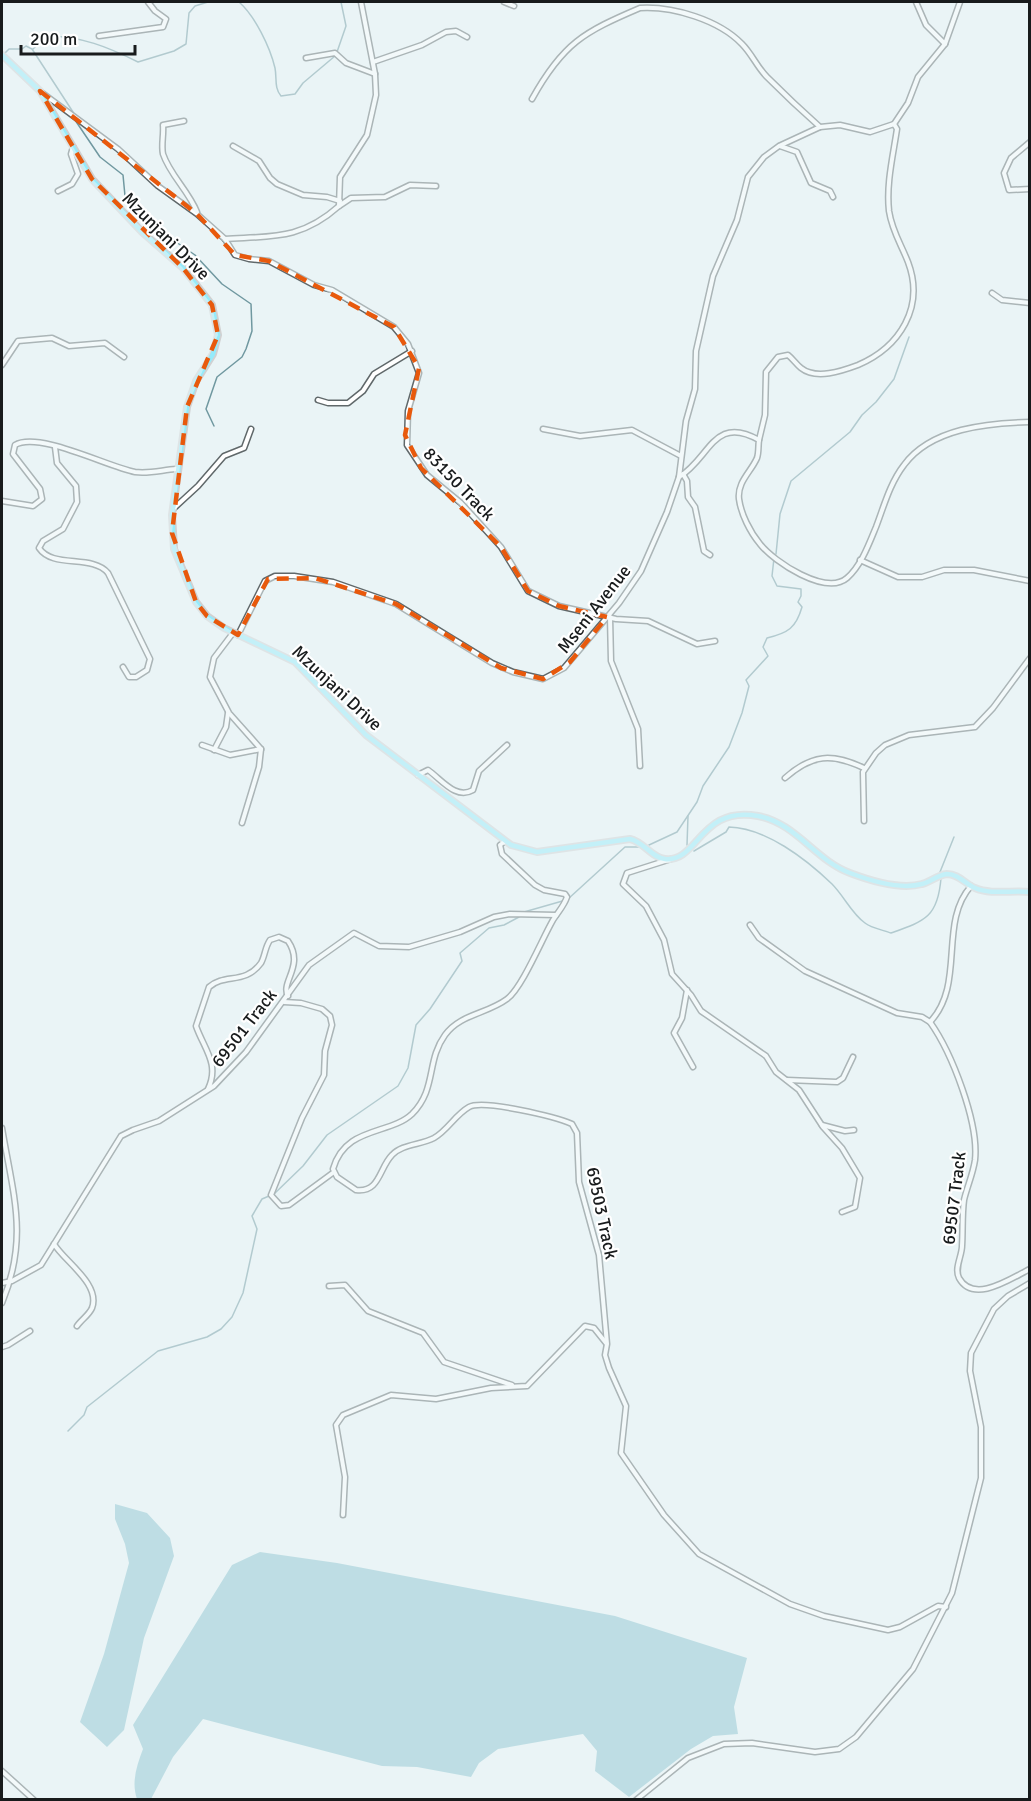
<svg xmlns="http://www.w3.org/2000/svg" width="1031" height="1801" font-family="Signika,sans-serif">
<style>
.forest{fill:#8bc2ce}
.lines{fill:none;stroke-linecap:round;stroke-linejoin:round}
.stream{stroke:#7098a0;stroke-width:1.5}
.minor-casing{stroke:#60686a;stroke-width:7}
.major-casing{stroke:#d1d1d2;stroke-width:8}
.minor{stroke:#fff;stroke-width:4}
.major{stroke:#95ebfb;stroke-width:4.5}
.marked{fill:none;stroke:#e8590c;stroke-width:4.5;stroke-dasharray:12 8;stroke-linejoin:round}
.labels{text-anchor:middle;stroke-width:4.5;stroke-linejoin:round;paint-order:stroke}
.street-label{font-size:18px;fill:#181b1c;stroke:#fff}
</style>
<rect width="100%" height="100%" fill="#eaf4f6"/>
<g class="forest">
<polygon points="115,1504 147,1513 170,1538 174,1556 144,1638 124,1730 107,1747 80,1722 104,1654 129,1563 125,1544 115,1519"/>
<path d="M260,1552l77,11 278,53 132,42 -13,49 4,27 -25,2 -22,13 -62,48 -34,-26 2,-20 -14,-17 -85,15 -19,14 -8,14 -54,-10 -35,-1 -179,-47 -30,38 -22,42h-14c-6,-17 0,-34 6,-50l-10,-24 99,-160z"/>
</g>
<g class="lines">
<g class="stream">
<path d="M239,2c16,14 31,45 36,66 2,10 -1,20 6,28l14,-2 8,-11 32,-27"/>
<path d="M33,49l14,-13c34,0 61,11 91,26l36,-11 12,-7 3,-31 6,-7 13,-4"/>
<polyline points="337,52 346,26 341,2"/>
<polyline points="4,54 9,49 22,49 26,46 32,49 73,112"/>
<polyline points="75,120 100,157 123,175 125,196 130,202 154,222 160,231 195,255 222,284 251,304 252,331 246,349 242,357 217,377 206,409 214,426"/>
<polyline points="776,554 780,514 791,481 850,432 862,415 876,402 894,379 909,337"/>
<path d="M649,845l28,-13 20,-30 6,-16 26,-39 13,-34 7,-27 -3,-6 22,-24 -5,-9 4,-9c21,-5 29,-10 35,-31l-4,-5 3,-6v-7l-24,-3 -5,-10 2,-18"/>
<polyline points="687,845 688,816"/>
<path d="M694,851l32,-19 3,-5c37,1 77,32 103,57 12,12 20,30 33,39 6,5 18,7 26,10 34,-12 47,-16 50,-55"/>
<polyline points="940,872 954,837"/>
<polyline points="568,899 625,847 643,847"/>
<polyline points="524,912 566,900"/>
<polyline points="274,1194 303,1166 327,1135 398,1086 408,1068 416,1025 430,1009 462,961 460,953 489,928 504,925 519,917"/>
<polyline points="68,1431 84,1415 87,1407 158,1351 207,1337 221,1329 232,1317 243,1293 257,1229 252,1216 262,1199 269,1196"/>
</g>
<g class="minor-casing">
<g id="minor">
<polyline points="361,2 375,74 376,95 367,135 340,177 339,206 351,198 385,197 410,185 436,186"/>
<polyline points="504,2 514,6"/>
<polyline points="916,2 926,25 945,44"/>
<polyline points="99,36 163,27 166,19 155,11 148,2"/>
<polyline points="306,58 335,53 346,63 375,74"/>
<polyline points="373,62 422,45 446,32 456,31 467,37"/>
<polyline points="41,92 118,149 158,186 197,214 225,239 235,255 249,259 269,261 314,285 332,290 394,327 408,344 419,373 408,411 407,445 427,475 461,503 501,547 528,591 559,606 616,619 648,621 697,644 715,641"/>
<path d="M532,99c31,-56 52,-67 108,-91 33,-2 79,12 102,36 10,10 15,23 25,33 17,17 35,34 53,50"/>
<path d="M184,121l-21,4c1,9 -2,20 0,29 7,21 25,36 34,58"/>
<polyline points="1030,142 1011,158 1004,173 1009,190 1030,189"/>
<polyline points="233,146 259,161 270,178 277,184 303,195 327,197 340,201"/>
<polyline points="780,146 797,152 811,183 830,191 833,197"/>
<polyline points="58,191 72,184 78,174 71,154 73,147"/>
<path d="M225,239c47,-3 76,1 114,-33"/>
<polyline points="992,293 1002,300 1030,303"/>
<polyline points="2,365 18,341 52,338 69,346 105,343 124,357"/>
<polyline points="318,400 328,403 348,403 363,391 374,374 412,351"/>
<polyline points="543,429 580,436 632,430 681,456"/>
<path d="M759,440l6,-25 1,-43 12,-15 10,-2c5,4 8,9 13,13 15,12 41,3 57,-3 42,-18 67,-58 50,-103 -7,-18 -16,-31 -19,-51 -3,-27 4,-55 8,-82l-3,-5"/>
<path d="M55,447l2,16 19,23 1,16 -14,27 -20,12 -4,7c14,21 53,6 69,25l42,86 -3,11 -11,7h-7l-6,-10"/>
<polyline points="683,474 687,481 688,497 695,507 704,551 710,555"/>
<path d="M679,477c31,-18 34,-63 80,-37 -1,6 0,12 -2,18 -6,14 -20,24 -18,41 2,15 11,33 21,45 14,18 66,52 87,34 14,-12 22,-34 29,-51 8,-21 14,-44 28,-62 27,-37 84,-42 126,-43"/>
<path d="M2,501l31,5 9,-7 -2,-10 -27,-35 2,-9c24,-14 93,22 120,27 14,2 27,-2 41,-3"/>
<polyline points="173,509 198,486 224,456 244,448 251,429"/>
<polyline points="860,560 898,577 922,577 944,570 974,570 1030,581"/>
<polyline points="610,617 611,661 638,729 640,766"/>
<polyline points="233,633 214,658 210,677 229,713 261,749 259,767 242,823"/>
<polyline points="238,635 265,581 275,576 294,576 333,582 396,604 492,663 513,672 543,679 564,668 619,603 641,571 667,512 679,477 686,421 695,389 696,351 713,276 737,220 748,177 764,157 779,146 820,127 840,125 870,132 894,124 908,103 918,77 945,44 960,2"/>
<polyline points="202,745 230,755 261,749"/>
<polyline points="214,750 226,727 228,713"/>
<path d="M418,775l10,-5c14,10 28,30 45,20l6,-19 28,-26"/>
<path d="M785,778c27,-24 47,-25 79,-10"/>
<polyline points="864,821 863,772 876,753 885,745 909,735 975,727 993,708 1030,658"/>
<path d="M504,842l-4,3 2,9 33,31 9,5 21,4 2,3c-3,9 -9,15 -14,23 -11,19 -31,68 -46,79 -20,15 -47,15 -62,36 -19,26 -8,54 -33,79 -22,21 -67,12 -79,55l4,8 19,13c24,3 23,-22 36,-35 10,-11 29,-10 42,-17 14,-8 21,-23 35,-31 14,-8 87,10 103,17l5,9 2,49 20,73 8,89 -2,11 4,13 17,38 -5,47 43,62 35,39 91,50 34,12 64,14 12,-3 38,-21 8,1"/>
<polyline points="671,859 627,873 623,884 646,906 664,940 672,974 691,995 701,1011 766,1056 776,1072 799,1090 823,1127 842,1148 860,1178 855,1207 842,1212"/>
<path d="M750,925l9,13 46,33 92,42 25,4 8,5c22,31 49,101 45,138 -2,14 -8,27 -11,40 -2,15 -1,31 -2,46 0,10 -8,22 -3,32 15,27 54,-1 71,-9"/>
<polyline points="687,990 682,1018 674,1033 693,1067"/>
<polyline points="284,1002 301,1003 322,1009 330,1016 332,1025 325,1051 324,1075 302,1118 271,1195 281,1206 289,1205 334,1172"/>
<path d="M930,1022c36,-38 8,-99 41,-136"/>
<polyline points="787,1080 837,1082 843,1078 853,1057"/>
<path d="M208,1089c12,-25 -4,-40 -12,-63l13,-39c16,-14 36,-2 52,-24 4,-7 4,-16 9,-23l9,-3 9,4c17,25 -8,41 0,55"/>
<polyline points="822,1125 845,1131 854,1130"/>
<path d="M2,1128c11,67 27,109 0,175"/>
<path d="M54,1244c10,17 47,40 38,64 -3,7 -11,12 -15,18"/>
<polyline points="2,1283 12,1281 41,1265 121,1136 133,1130 159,1121 214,1086 246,1052 309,965 354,933 379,946 409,947 460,932 494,917 510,914 556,915"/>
<polyline points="329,1286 345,1285 368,1311 423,1333 444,1362 512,1385"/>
<polyline points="2,1347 8,1345 30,1331"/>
<polyline points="343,1515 345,1477 336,1425 343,1415 391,1395 436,1399 491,1388 527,1386 585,1326 594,1328 606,1343"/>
<polyline points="2,1771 34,1800"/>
<polyline points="636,1800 688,1758 724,1744 752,1743 815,1752 839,1749 856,1737 913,1669 952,1593 981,1478 981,1427 970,1371 971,1353 994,1309 1008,1296 1030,1283"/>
</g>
</g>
<g class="major-casing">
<path id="major" d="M2,55l38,36 52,88 50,53 41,36 29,37 6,30 -5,19 -17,27 -9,26 -15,108 2,34 22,53 11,14 17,12 71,34 71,73 145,110 26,7 93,-13c14,3 22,19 35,20 33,4 35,-54 93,-43 38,7 57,44 92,57 21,8 50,17 72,11 9,-2 15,-9 25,-10 12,0 18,10 28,14 16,7 38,2 55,4"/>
</g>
<use href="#minor" class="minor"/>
<use href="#major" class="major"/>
</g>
<path d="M0 0H1031V1801H0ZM40,91l157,123 38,41 34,6 125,66 25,41 -14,67 16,33 80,79 27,44 31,15 48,11 -37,45 -27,17 -42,-11 -105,-64 -81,-26 -47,1 -30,56 -31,-19 -11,-14 -24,-69 15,-126 31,-72 -6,-30 -29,-37 -91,-89z" fill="#eaf4f6" fill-opacity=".55" fill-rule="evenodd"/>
<path class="marked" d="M40,91l157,123 38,41 34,6 125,66 25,41 -14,67 16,33 80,79 27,44 31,15 48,11 -37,45 -27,17 -42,-11 -105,-64 -81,-26 -47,1 -30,56 -31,-19 -11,-14 -24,-69 15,-126 31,-72 -6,-30 -29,-37 -91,-89z"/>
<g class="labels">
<g class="street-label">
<text transform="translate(166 236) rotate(45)" y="6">Mzunjani Drive</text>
<text transform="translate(459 484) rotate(46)" y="6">83150 Track</text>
<text transform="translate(594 609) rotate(-52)" y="6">Mseni Avenue</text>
<text transform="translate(337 688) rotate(43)" y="6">Mzunjani Drive</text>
<text transform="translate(244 1028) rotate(-52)" y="6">69501 Track</text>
<text transform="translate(954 1198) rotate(-83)" y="6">69507 Track</text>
<text transform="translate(602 1213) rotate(78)" y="6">69503 Track</text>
</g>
</g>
<rect width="1031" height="1801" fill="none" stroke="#181b1c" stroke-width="6"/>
<path d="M21 45v9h114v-9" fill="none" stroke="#181b1c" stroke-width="3"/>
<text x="30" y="45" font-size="18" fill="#181b1c" stroke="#ffffff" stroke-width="4.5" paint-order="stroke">200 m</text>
</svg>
